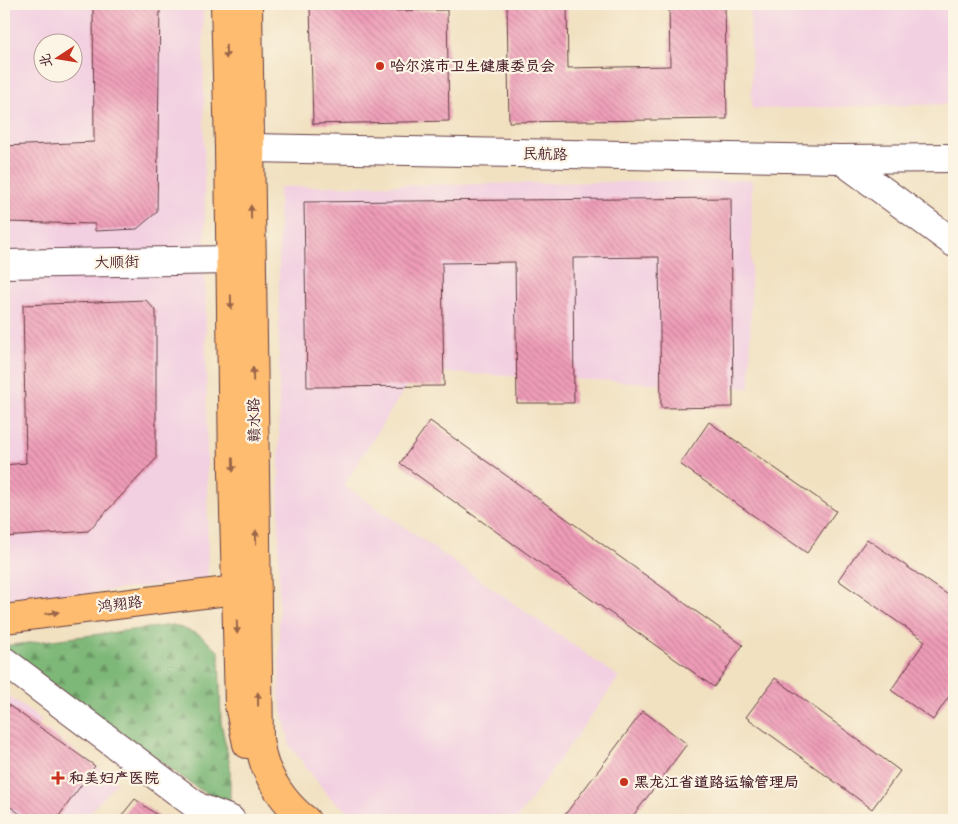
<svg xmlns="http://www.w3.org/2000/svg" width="958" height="824" font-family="Itim,'LXGW WenKai TC',sans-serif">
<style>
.built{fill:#f2cfe1;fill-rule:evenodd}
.forest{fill:url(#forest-firs);stroke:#646c52}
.building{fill:url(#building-back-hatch)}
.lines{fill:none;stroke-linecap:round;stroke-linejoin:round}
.minor-casing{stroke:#633c42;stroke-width:30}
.major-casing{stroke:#633c42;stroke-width:30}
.minor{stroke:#fff;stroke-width:28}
.major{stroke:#febc70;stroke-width:28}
.oneway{fill:#9b664a}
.poi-dot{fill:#c8321e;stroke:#fcf5e5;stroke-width:2}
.labels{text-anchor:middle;stroke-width:4.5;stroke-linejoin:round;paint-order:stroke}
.poi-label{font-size:15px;font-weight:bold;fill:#4a1f2b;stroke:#fcf5e5;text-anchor:start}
.street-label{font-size:15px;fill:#4a1f2b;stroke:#fcf5e5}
</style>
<defs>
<pattern id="forest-firs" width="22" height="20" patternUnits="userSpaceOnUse" patternTransform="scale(1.25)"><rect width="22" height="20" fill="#7eb878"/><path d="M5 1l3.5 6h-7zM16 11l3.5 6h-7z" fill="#699563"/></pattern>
<pattern id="building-back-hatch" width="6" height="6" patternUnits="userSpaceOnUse" patternTransform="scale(1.25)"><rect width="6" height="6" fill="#ef9cb8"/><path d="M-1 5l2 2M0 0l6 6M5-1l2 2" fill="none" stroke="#c47f96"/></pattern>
</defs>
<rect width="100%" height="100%" fill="#fcf5e5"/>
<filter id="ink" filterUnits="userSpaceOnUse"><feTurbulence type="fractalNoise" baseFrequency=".02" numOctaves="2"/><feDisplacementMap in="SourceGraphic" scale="10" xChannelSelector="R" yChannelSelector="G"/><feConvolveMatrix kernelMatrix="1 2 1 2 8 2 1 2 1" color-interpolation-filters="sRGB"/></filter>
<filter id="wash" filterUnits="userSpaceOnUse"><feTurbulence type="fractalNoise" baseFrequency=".0096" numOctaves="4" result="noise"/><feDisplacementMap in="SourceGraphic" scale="20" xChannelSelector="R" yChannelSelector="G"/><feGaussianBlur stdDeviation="1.12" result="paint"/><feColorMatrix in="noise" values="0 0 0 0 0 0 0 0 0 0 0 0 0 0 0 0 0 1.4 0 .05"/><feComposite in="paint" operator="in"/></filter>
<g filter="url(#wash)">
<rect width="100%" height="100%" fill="#f1e1c1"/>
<g class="built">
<path d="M4,4h199l5,575 -204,24zM42,42h30v30h-30z"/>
<polygon points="750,4 954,4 954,104 752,109"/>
<polygon points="752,180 750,388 416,371 344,485 619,677 516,820 360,820 330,798 290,746 279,697 279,187"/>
<polygon points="4,692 42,721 4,762"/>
<polygon points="47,730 117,782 83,820 4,820 4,775"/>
</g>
<polygon class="forest" points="173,625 200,635 219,652 221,723 230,765 230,805 199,789 4,650 4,646"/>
<g id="blocks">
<g class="building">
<polygon points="93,4 160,4 157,212 137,229 95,231 95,224 4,222 4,146 94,142"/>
<polygon points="310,4 382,4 383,11 447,10 449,121 313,124"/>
<polygon points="507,4 567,4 568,68 670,66 669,4 725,4 727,119 509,122"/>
<polygon points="731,198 733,407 661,408 659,257 573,258 574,403 517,403 515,262 442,263 444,386 307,387 304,202"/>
<polygon points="146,300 156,311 156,459 88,531 4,537 4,465 26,463 23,305"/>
<polygon points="430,421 743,645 714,687 400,463"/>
<polygon points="709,422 836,511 807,553 680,464"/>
<polygon points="867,539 954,599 954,689 933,720 891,690 925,641 838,580"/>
<polygon points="775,678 900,771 872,809 746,717"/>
<polygon points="4,702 95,766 56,820 28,820 4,802"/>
<polygon points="643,711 687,744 630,820 561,820"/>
<polygon points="135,799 164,820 118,820"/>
</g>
</g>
</g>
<g filter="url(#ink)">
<use href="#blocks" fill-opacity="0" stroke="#633c42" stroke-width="1"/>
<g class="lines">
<g class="minor-casing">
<g id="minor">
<polyline points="250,148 840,159 954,158"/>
<polyline points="840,159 954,243"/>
<polyline points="4,264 230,260"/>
<polyline points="4,661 198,807 231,820"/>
</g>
</g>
<g class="major-casing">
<g id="major">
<polyline points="225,4 229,148 233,472 239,705 247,744"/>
<path d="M248,4l11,735c2,10 3,22 8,31 8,19 23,38 39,50"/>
<polyline points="4,619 235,590"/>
</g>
</g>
<use href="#minor" class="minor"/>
<use href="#major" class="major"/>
</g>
<defs><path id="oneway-solid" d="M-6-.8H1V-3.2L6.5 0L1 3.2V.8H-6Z" transform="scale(1.25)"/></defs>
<g class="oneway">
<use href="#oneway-solid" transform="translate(226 52) rotate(88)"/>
<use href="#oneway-solid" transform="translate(251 212) rotate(-91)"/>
<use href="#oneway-solid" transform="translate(231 302) rotate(89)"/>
<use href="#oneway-solid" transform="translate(253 374) rotate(-91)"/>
<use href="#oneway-solid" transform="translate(233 465) rotate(89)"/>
<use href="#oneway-solid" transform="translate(256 537) rotate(-91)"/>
<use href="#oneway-solid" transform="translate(52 613) rotate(-7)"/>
<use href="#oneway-solid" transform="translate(237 627) rotate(88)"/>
<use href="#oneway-solid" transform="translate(258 699) rotate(-91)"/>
</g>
</g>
<g class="poi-dot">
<circle cx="380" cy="66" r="5"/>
<path d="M55.5 770.5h5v5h5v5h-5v5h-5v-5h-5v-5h5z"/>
<circle cx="624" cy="782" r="5"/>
</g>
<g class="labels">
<g class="poi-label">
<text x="390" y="71">哈尔滨市卫生健康委员会</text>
<text x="69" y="783">和美妇产医院</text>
<text x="634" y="787">黑龙江省道路运输管理局</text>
</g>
<g class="street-label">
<text transform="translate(545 154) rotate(1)" y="5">民航路</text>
<text transform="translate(117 262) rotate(-1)" y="5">大顺街</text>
<text transform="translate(254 420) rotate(-91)" y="5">赣水路</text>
<text transform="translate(120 604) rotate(-7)" y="5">鸿翔路</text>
</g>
</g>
<rect width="958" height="824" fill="none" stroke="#fcf5e5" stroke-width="20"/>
<g transform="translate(58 58) rotate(258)"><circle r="24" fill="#fcf5e5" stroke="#b59f9b"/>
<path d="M0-4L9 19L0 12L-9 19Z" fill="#c8321e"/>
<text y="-8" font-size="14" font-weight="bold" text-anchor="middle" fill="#4a1f2b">北</text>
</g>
</svg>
